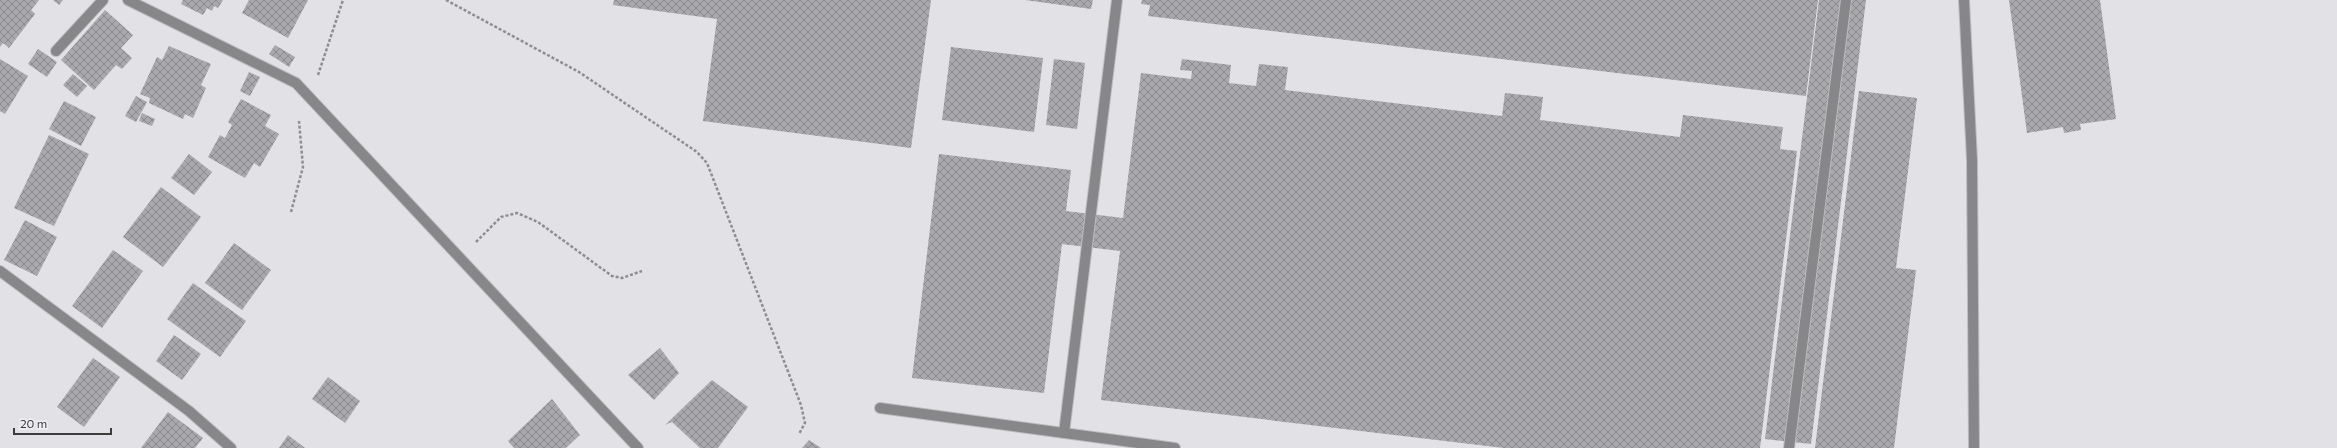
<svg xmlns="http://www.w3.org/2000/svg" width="2337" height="448" font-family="Commissioner,sans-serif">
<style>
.building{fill:url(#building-cross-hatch)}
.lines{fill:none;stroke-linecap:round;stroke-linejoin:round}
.minor-casing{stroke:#bdbdc1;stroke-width:12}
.path{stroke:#8e8e90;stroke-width:2.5;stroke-dasharray:3 2;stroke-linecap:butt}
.minor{stroke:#878688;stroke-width:10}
</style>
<defs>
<pattern id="building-cross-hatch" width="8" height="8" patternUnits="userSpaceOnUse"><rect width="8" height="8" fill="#a9a8ac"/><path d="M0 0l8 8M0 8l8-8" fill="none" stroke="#8b8a8d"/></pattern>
</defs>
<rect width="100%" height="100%" fill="#e2e2e6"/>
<g class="building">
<polygon points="0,0 39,0 31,10 35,14 9,48 3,43 0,47"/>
<polygon points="53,0 63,0 59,5"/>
<polygon points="183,0 223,0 218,8 214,6 212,11 207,8 203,15 181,4"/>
<polygon points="249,0 308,0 288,38 242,13"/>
<polygon points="614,0 931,0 911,148 703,121 717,19 613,5"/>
<polygon points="1025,0 1093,0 1091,9"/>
<polygon points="1142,0 1818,0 1806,96 1148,16 1150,5 1141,4"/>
<polygon points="1819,0 1866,0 1811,444 1765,439"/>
<polygon points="2009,0 2100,0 2116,119 2080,124 2081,130 2064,133 2063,127 2027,133"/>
<polygon points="105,10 133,35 121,48 132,58 122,69 116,65 94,90 61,60"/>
<polygon points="275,45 295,57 289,67 269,54"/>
<polygon points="169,46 211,64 201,85 206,88 193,118 185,114 183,119 149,103 150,98 140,94 157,57 162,60"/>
<polygon points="951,47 1043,58 1034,132 942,120"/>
<polygon points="38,49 57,62 47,77 28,64"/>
<polygon points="0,59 28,76 5,114 0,111"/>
<polygon points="1054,59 1085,63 1077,129 1046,125"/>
<polygon points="1182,59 1231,65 1229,83 1256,86 1259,64 1288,67 1285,90 1502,116 1505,93 1543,97 1540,120 1680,137 1683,115 1783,127 1780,149 1797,151 1760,448 1504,448 1101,400 1120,251 1062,244 1044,393 912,378 939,154 1071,170 1066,211 1123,218 1141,73 1191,79 1192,71 1180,70"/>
<polygon points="249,72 260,77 250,96 240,91"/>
<polygon points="73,74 87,86 77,97 63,85"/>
<polygon points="1859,91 1917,98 1896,268 1916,270 1894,448 1815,448"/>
<polygon points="136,96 147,102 136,122 125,116"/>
<polygon points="241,99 271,115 265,126 279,134 260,167 254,163 245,178 208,157 220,135 225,138 232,125 228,122"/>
<polygon points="64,101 96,117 81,146 49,129"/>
<polygon points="142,113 155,119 152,126 139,121"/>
<polygon points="49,135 89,154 54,226 14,208"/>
<polygon points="189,154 212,172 194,195 171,178"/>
<polygon points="161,187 201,217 163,267 123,237"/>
<polygon points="25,220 57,237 37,276 4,260"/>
<polygon points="234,243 271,270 242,310 205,283"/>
<polygon points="113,250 143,271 102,328 72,306"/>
<polygon points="193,283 246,321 220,357 167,319"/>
<polygon points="174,335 201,354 182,380 156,361"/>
<polygon points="660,348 679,373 654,400 628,375"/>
<polygon points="93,358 120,377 84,427 57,407"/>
<polygon points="328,377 360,401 345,423 312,399"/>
<polygon points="712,380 748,407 718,448 700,448 672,422 665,425"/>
<polygon points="552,399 580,435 566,448 514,448 508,441"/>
<polygon points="168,412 203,438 195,448 141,448"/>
<polygon points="288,435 305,448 279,448"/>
<polygon points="809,440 821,448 802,448"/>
</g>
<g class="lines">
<g class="minor-casing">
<g id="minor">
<polyline points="128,0 296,83 638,448"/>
<polyline points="1964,0 1972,160 1974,448"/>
<polyline points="56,51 103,0"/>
<polyline points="0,271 189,411 231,448"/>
<polyline points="880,408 1175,448"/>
<polyline points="1064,433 1117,0"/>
<polyline points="1789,448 1846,0"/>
</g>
</g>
<g class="path">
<polyline points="446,0 579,72 697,152 707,163 801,405 805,423 799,434"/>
<polyline points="318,75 343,0"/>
<polyline points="291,212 303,167 299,121"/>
<polyline points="476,242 501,217 517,213 538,222 612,276 622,278 642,271"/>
</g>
<use href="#minor" class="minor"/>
</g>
<path d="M14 428v6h97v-6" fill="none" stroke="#3c3c3d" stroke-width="2"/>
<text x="20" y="428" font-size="12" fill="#3c3c3d" stroke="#f0eff3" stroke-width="3" paint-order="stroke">20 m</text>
</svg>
